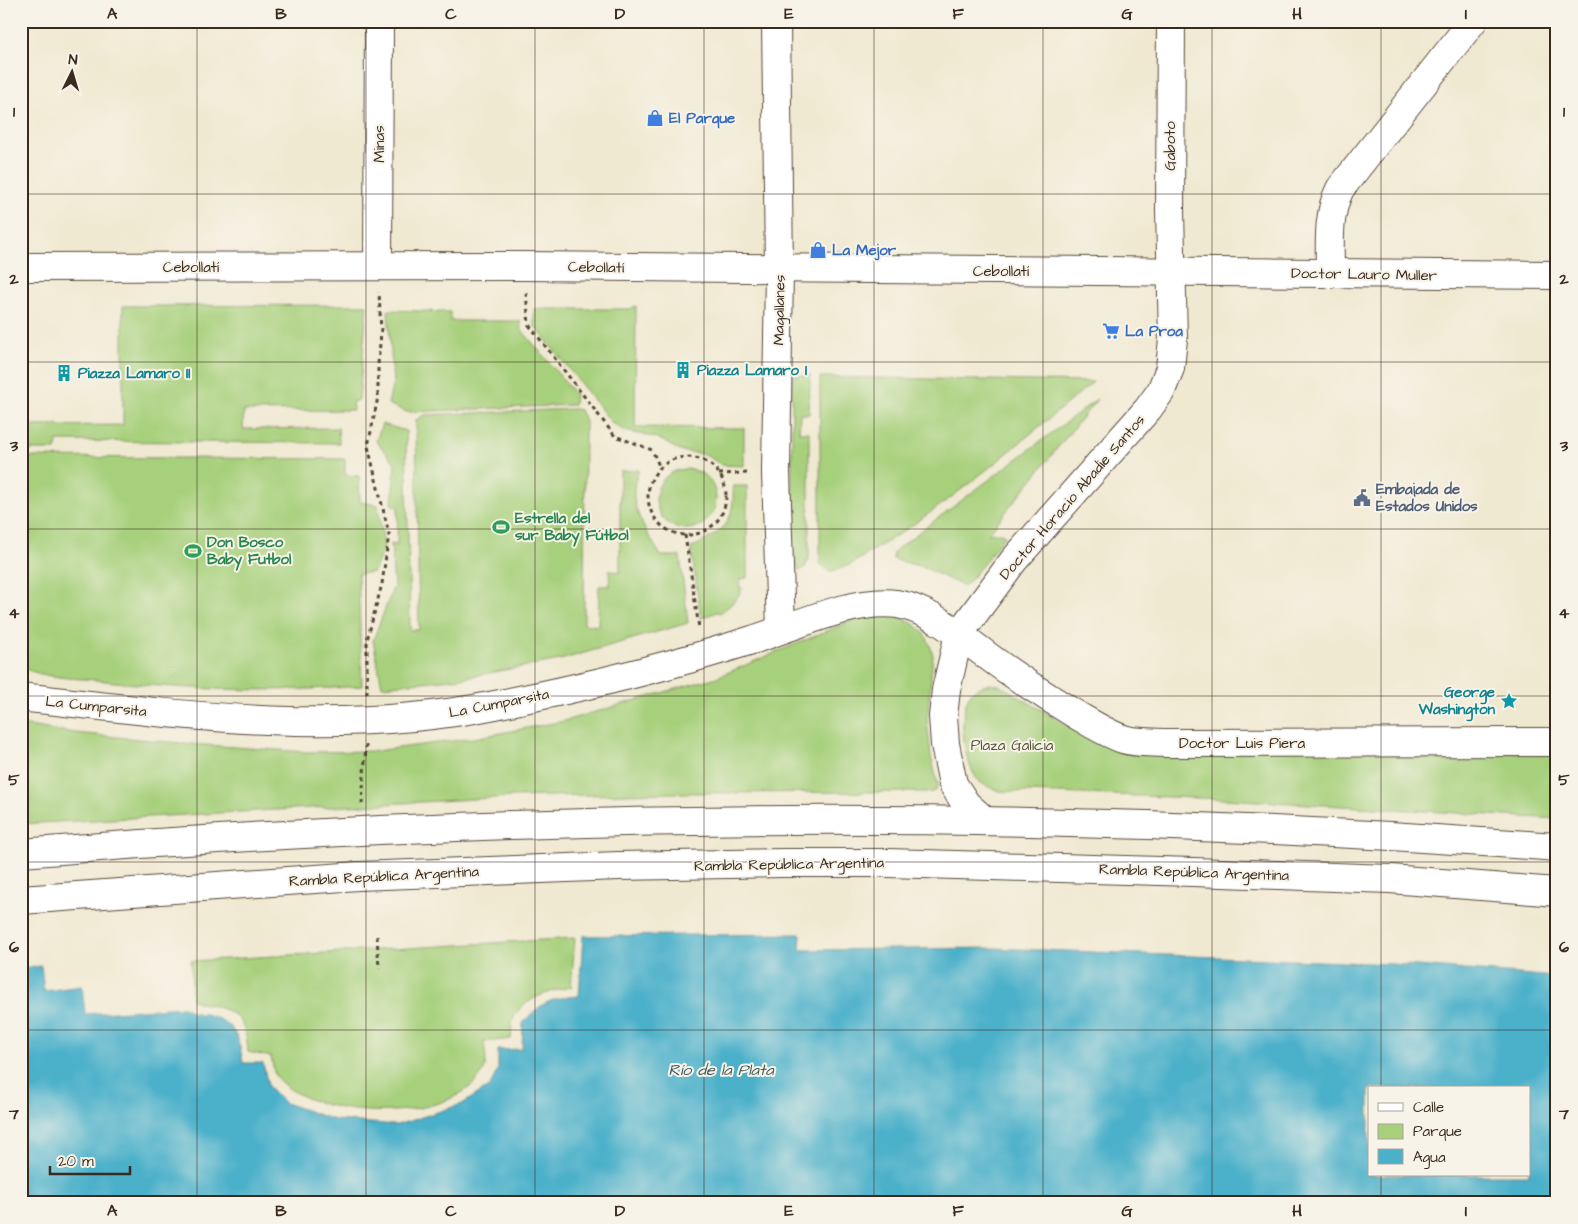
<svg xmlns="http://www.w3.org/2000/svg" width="1578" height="1224" font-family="'Architects Daughter',sans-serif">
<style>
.green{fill:#a7d07b;stroke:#717d4c}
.water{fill:#4bb0ca;stroke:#436d74;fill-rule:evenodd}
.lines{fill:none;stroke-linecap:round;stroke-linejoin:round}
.minor-casing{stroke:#564739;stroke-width:30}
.major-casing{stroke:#564739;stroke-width:30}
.path{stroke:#564739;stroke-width:3;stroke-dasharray:4 4;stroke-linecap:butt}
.minor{stroke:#fff;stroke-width:28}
.major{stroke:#fff;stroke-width:28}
.grid{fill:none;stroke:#3b2a1e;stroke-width:1;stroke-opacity:0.55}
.labels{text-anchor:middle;stroke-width:4;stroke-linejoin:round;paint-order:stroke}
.shop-label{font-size:15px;font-weight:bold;fill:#366cbe;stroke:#f7f3e8;text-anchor:start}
.street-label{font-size:15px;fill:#3b2a1e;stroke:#f7f3e8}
.culture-label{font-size:15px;font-weight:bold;fill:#0d838f;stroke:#f7f3e8;text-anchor:start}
.service-label{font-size:15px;font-weight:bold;fill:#4e5e75;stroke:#f7f3e8;text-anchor:start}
.leisure-label{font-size:15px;font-weight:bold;fill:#27864d;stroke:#f7f3e8;text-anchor:start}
.park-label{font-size:15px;fill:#565435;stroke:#f7f3e8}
.water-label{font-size:16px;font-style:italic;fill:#41595a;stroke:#f7f3e8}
.neatline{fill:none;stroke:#3b2a1e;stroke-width:2}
.grid-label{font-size:16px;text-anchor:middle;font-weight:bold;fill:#3b2a1e}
</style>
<rect width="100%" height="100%" fill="#f7f3e8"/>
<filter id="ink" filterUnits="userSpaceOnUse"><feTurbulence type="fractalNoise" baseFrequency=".02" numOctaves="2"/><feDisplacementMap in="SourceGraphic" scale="10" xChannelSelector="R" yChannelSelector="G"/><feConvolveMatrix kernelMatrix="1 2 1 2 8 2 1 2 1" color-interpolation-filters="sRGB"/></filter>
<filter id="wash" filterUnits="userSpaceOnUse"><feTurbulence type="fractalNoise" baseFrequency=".0096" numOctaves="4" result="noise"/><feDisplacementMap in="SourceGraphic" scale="20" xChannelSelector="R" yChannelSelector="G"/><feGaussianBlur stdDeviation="1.12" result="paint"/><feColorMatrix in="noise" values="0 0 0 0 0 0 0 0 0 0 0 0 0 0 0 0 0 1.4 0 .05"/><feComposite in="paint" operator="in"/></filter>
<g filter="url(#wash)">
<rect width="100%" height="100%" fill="#f0e9d2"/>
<g class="green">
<polygon points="367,305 359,400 352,402 353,410 244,411 243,429 338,428 339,443 57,441 56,450 21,450 21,426 123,425 123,306"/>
<polygon points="636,306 635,427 744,428 744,466 722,465 704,454 680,451 658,438 625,431 612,423 534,325 534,309 630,309"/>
<polygon points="388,310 450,312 451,321 520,321 521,329 575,394 574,405 407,412 388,404 393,383"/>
<polygon points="810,375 809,414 800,414 799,432 809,432 809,558 805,567 799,571 792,549 792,376"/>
<path d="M820,377l273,5c-72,59 -141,121 -221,169 -13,8 -28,20 -44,20l-8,-8z"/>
<polygon points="1097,399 988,534 1002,533 1005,536 968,583 963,586 923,567 893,559 893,553 898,548"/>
<path d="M575,409l5,1 5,10 -1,204 14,2 1,-40h11l-1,-15 11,1v-101l19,-1c-15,32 6,59 22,86h19l8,67 -128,37 -98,18 -80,8 -9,-46 21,-54 -3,-42 6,1 1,-39 -6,-1 3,-42 -19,-22 6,-17 24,7 4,199h9l-3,-210 8,-5z"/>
<path d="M21,457l324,2v16l14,1 1,26 18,3 6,42 -10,25 -16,2 4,112c-89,7 -177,4 -266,-6 -24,-2 -53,-2 -75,-13z"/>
<circle cx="686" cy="499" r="30"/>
<path d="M733,486h14v92l-6,1 -2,6 3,4c-5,11 -13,18 -22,24l-3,-1 -16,6 -10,-70c32,-16 44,-24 42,-62z"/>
<path d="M884,613c27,8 41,11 49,42l-6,65 4,37 7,28 -2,5 -4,2 -267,1 -154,4 -490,27v-99l54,8 115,11 117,8 69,-1 98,-13 90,-17 153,-44 136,-57z"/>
<path d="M990,684l9,1 83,49 475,20v65l-332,-20 -227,-8c-6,-3 -13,-5 -18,-9 -17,-16 -24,-72 -8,-90 5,-5 12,-6 18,-8z"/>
<path d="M575,938l-4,49c-21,4 -48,11 -58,32 -2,5 -1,14 -2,20l-27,3c1,9 4,22 -1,30 -31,53 -168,50 -206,6 -4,-4 -4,-15 -6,-21l-23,-5c-3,-43 -18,-41 -56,-52l-1,-39z"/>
</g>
<path class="water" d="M801,934l-1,16 193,-2 399,16 165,13v226h-1536v-235l20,-2 3,25 38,-5 3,28 99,-7c11,9 13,5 25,8 27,9 30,23 34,48h20l5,23 17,17 49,17 63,5 65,-21 28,-18 8,-17v-19l24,-1 1,-26c19,-21 27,-25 56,-27l4,-60zM1369,1088h160v87h-160z"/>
</g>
<g filter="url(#ink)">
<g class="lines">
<g class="minor-casing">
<g id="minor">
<polyline points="776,21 779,270 776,472 781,629"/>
<polyline points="378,266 379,21"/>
<polyline points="21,267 523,266 1557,275"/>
<path d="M1330,274c0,-29 -3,-59 10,-85l133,-168"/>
<path d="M21,697c157,18 318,40 474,8 86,-17 173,-38 257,-65 41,-13 102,-42 145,-36 32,5 62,31 88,50 29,22 59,41 90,60 15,9 31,19 48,25 12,4 29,3 42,4l392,-1"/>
<polyline points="985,821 966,804 953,784 945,744 943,716 946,690 959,634 1014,560 1148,409 1161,391 1170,368 1173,339 1170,210 1171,21"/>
</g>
</g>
<g class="major-casing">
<g id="major">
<path d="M21,853c511,-42 1025,-44 1536,-6"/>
<polyline points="21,900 358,876 619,866 782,863 888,863 1193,872 1390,879 1557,892"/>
</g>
</g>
<g class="path">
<polyline points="526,293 529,325 607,426 615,436 652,450 660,468"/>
<circle cx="687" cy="496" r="39"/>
<polyline points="719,474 750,473"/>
<polyline points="685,535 699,628"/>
<polyline points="367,694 367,640 382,584 389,534 368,446 378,397 378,364 381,333 379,292"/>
<polyline points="362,804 366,745"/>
<polyline points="377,936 379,968"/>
</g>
<use href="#minor" class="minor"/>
<use href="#major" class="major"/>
</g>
</g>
<path class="grid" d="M197,21v1182M366,21v1182M535,21v1182M704,21v1182M874,21v1182M1043,21v1182M1212,21v1182M1381,21v1067M21,194h1536M21,362h1536M21,529h1536M21,696h1536M21,862h1536M21,1030h1536M1381,1175v28"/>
<defs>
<g id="shop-bare" transform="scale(1.35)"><path d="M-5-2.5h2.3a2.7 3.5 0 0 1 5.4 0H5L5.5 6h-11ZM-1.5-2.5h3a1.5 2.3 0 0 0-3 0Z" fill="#3f7fe0" stroke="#f7f3e8" stroke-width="2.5" paint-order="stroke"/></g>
<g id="supermarket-bare" transform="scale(1.35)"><path d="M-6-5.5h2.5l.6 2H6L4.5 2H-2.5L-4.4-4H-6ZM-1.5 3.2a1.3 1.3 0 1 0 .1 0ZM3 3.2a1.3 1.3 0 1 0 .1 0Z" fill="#3f7fe0" stroke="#f7f3e8" stroke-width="2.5" paint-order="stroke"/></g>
<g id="building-bare" transform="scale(1.35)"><path d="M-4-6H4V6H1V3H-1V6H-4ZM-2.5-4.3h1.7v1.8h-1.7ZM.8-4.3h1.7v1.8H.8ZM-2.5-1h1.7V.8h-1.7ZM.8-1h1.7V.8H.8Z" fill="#0f9aa8" stroke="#f7f3e8" stroke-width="2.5" paint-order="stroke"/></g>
<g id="civic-bare" transform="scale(1.35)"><path d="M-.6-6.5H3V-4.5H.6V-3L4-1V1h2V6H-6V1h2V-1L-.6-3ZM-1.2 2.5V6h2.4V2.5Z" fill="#5c6f8a" stroke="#f7f3e8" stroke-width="2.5" paint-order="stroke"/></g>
<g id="stadium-bare" transform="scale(1.35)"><path d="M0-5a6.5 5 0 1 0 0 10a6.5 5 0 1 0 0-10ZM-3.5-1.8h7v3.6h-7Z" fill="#2e9e5b" stroke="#f7f3e8" stroke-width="2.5" paint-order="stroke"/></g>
<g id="sight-bare" transform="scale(1.35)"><path d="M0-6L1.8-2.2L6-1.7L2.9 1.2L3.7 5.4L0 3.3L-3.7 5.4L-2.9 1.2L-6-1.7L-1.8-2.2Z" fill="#0f9aa8" stroke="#f7f3e8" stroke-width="2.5" paint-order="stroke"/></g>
</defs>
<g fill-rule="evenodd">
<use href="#shop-bare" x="655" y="118"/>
<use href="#shop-bare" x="818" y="250"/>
<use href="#supermarket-bare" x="1111" y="331"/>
<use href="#building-bare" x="683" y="370"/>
<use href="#building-bare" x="64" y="373"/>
<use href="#civic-bare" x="1362" y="498"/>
<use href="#stadium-bare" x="501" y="527"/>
<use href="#stadium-bare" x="193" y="551"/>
<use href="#sight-bare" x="1509" y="701"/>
</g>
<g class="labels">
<g class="shop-label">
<text x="669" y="123">El Parque</text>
<text x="832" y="255">La Mejor</text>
<text x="1125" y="336">La Proa</text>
</g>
<g class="street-label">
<text transform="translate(379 144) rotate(-90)" y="5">Minas</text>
<text transform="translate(1170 146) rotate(-90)" y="5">Gaboto</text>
<text x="191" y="272">Cebollatí</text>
<text transform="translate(596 267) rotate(1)" y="5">Cebollatí</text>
<text x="1001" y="276">Cebollatí</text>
<text transform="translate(1364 274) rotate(1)" y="5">Doctor Lauro Muller</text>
<text transform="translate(779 310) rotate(-89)" y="5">Magallanes</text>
<text transform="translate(1072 497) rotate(-49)" y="5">Doctor Horacio Abadie Santos</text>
<text transform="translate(499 703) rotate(-11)" y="5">La Cumparsita</text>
<text transform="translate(96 706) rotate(6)" y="5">La Cumparsita</text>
<text x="1242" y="748">Doctor Luis Piera</text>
<text transform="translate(789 864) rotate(-1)" y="5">Rambla República Argentina</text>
<text transform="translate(1194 872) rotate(2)" y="5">Rambla República Argentina</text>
<text transform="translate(384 876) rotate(-3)" y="5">Rambla República Argentina</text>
</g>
<g class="culture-label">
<text x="697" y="375">Piazza Lamaro I</text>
<text x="78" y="378">Piazza Lamaro II</text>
<text x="1495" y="697" text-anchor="end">George<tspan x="1495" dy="17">Washington</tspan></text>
</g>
<g class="service-label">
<text x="1376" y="494">Embajada de<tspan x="1376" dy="17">Estados Unidos</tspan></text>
</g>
<g class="leisure-label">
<text x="515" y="523">Estrella del<tspan x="515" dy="17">sur Baby Fútbol</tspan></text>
<text x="207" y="547">Don Bosco<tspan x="207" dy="17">Baby Futbol</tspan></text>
</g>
<g class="park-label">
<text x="1012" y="750">Plaza Galicia</text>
</g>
<g class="water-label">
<text x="721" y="1075">Río de la Plata</text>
</g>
</g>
<rect width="1578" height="1224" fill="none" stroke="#f7f3e8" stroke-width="55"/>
<rect x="1368" y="1086" width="162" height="90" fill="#f7f3e8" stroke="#aca397"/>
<rect x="1378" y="1103" width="25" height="8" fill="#ffffff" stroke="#aca397"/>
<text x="1413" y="1112" font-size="15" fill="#3b2a1e">Calle</text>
<rect x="1378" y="1124" width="25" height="15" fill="#a7d07b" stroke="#aca397"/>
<text x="1413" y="1136" font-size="15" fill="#3b2a1e">Parque</text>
<rect x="1378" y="1149" width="25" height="15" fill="#4bb0ca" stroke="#aca397"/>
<text x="1413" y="1162" font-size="15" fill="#3b2a1e">Agua</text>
<g transform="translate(72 72) rotate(5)" stroke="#f7f3e8" stroke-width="4" paint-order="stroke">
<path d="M0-4L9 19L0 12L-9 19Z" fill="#3b2a1e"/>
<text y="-8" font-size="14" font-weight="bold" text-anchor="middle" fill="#3b2a1e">N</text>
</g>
<path d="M50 1166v8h80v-8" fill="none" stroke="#3b2a1e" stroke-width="2.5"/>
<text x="58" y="1166" font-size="15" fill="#3b2a1e" stroke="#f7f3e8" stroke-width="4" paint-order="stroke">20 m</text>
<rect x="28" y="28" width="1522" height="1168" class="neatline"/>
<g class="grid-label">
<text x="112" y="19">A</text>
<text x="281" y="19">B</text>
<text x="451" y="19">C</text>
<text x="620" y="19">D</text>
<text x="789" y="19">E</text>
<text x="958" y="19">F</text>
<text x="1127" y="19">G</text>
<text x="1297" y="19">H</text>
<text x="1466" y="19">I</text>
<text x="14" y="117">1</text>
<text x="1564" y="117">1</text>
<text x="14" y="284">2</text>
<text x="1564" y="284">2</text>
<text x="14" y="451">3</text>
<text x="1564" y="451">3</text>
<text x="14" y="618">4</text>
<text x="1564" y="618">4</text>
<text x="14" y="785">5</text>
<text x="1564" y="785">5</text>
<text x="14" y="952">6</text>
<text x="1564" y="952">6</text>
<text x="14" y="1119">7</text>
<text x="1564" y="1119">7</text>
<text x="112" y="1216">A</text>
<text x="281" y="1216">B</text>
<text x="451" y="1216">C</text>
<text x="620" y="1216">D</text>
<text x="789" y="1216">E</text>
<text x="958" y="1216">F</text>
<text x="1127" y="1216">G</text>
<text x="1297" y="1216">H</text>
<text x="1466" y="1216">I</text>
</g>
</svg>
